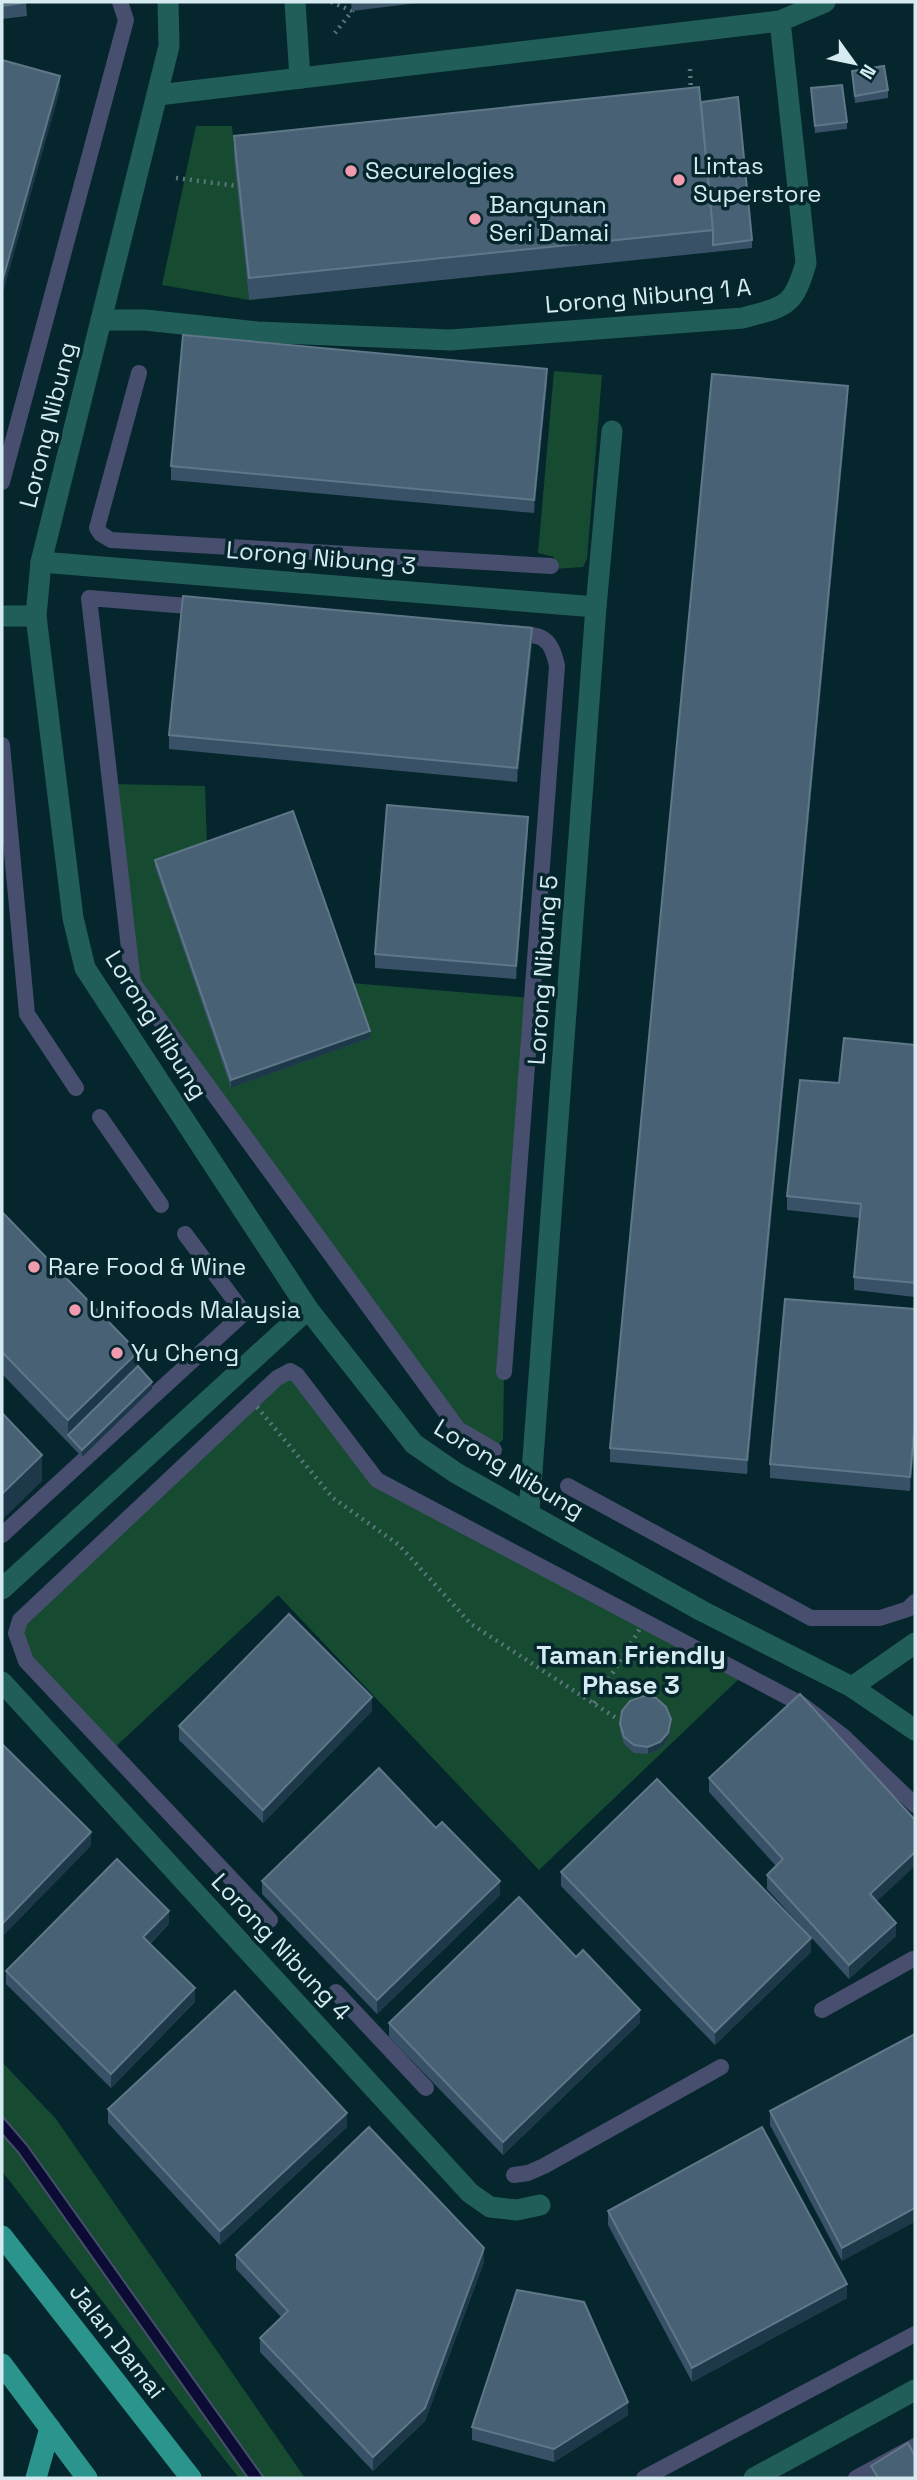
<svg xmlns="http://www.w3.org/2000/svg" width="917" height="2480" font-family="'Space Grotesk',sans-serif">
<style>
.green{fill:#164b31}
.water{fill:#0c0b34;stroke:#484e6d;stroke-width:2}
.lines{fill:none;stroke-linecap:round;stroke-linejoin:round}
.stream{stroke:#484e6d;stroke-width:16}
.path{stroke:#5a767d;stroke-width:4.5;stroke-dasharray:2 5;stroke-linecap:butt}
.minor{stroke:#215e59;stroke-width:21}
.major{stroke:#2b948d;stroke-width:21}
.wall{fill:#385166}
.shaded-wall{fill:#1d3949}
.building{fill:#496174;stroke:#5f7788;stroke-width:2}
.poi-dot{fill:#f29aae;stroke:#06262e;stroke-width:2.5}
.labels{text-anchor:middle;stroke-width:7;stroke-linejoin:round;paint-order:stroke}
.poi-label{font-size:24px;fill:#d5ebf1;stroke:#06262e;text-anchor:start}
.street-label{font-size:24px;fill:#d5ebf1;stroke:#06262e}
.neighbourhood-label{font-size:26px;font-weight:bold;fill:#d5ebf1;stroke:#06262e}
</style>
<rect width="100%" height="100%" fill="#06262e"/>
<g class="green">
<polygon points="196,126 232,126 249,300 162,285"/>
<polygon points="554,371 602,375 587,559 583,567 553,569 554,557 538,553"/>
<polygon points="110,784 205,786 207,849 351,983 531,998 504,1372 503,1439 494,1450 458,1429 133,983"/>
<polygon points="290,1371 297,1375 377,1480 744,1674 539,1870 278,1595 111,1751 26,1661 16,1633 20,1620 277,1378"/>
<polygon points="2,2062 56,2119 305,2478 264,2478 27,2145 2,2116"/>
<polygon points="2,2134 18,2152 248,2478 239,2478 217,2450 2,2171"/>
</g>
<polygon class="water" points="2,2116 27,2145 264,2478 248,2478 18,2152 2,2134"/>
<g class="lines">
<g class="stream">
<polyline points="139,373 97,528 101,534 111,540 551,566"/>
<polyline points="2,482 126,20 120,2"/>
<polyline points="200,607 89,598 133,983 458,1429 494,1450"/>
<polyline points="2,745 27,1014 76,1088"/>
<polyline points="100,1117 161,1205"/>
<path d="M504,1372l53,-706c-6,-31 -16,-31 -45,-33"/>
<polyline points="568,1486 811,1618 880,1618 908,1609 915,1602"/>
<polyline points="2,1535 244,1313 185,1234"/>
<polyline points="270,1920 26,1661 16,1633 20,1620 277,1378 290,1371 297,1375 377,1480 801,1704 843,1736 915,1805"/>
<polyline points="336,1992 426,2088"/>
<polyline points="822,2010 913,1959"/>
<polyline points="514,2175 528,2173 544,2166 721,2067"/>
<polyline points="644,2478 915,2334"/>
<polyline points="856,2478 915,2446"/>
</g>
<g class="path">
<polyline points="331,2 352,11 335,33"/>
<polyline points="690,69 691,91"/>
<polyline points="176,178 238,186"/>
<polyline points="257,1407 333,1498 399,1545 471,1624 619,1720"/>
<polyline points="594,1703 641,1627"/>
</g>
<g class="minor">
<polyline points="168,2 169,46 41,562 36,616 73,918 85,968 308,1309 414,1444 456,1473 702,1611 852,1687 915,1730"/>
<polyline points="295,2 300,78"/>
<polyline points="158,95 780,21 825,2"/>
<path d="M101,320h44l112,12 193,8 293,-22c43,-12 50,-10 63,-55l-26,-242"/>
<polyline points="41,562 596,607"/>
<polyline points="2,616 36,616"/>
<polyline points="529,1512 596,607 612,431"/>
<polyline points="2,1589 308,1309"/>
<polyline points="2,1682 470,2193 490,2207 517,2210 540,2205"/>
<polyline points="852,1687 915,1643"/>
<polyline points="754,2478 915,2390"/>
</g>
<g class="major">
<polyline points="2,2236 191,2478"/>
<polyline points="2,2364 87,2478"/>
<polyline points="36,2478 50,2428"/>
</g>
</g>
<g class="wall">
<polygon points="2,2 26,2 27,16 2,19"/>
<polygon points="351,2 426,2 352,11"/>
<polygon points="852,71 888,90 888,98 855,103"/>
<polygon points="811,88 847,122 847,129 815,133"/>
<polygon points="701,102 752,240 752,248 249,300 234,158 234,136"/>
<polygon points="547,382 534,513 171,480 171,466"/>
<polygon points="848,399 747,1474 610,1462 610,1448"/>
<polygon points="532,642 517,782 169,749 169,735"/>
<polygon points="528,831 516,979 375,968 375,954"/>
<polygon points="155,860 370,1038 231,1088 155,867"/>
<polygon points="915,1045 915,1297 854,1290 854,1277 860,1218 787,1210 787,1196 839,1083"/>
<polygon points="2,1212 138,1366 152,1389 82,1457 2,1374"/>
<polygon points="915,1309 915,1437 910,1491 770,1478 770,1464"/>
<polygon points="372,1711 263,1823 179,1740 179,1726"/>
<polygon points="620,1724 671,1727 668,1740 660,1749 648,1754 634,1753 624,1744 620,1731"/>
<polygon points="709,1778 876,1901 896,1936 849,1979 767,1889 767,1875 776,1866 709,1792"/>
<polygon points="561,1872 811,1952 715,2045 561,1886"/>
<polygon points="262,1881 500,1895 377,2014 262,1894"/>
<polygon points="169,1924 150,1944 195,2002 111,2088 6,1984 6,1971"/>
<polygon points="389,2023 640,2023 503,2155 389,2037"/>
<polygon points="915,2034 842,2261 770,2125 770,2111"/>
<polygon points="108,2109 347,2127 220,2245 108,2123"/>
<polygon points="608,2211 847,2298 692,2382 608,2225"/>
<polygon points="236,2255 484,2262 425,2421 373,2471 260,2352 260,2338 282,2318 236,2269"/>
<polygon points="628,2415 554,2462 472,2440 472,2427"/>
<polygon points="871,2466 915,2478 871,2478"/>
</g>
<g class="shaded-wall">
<polygon points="60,76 60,90 2,296 2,282"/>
<polygon points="547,369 547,382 534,513 534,500"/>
<polygon points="848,386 848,399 747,1474 747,1460"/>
<polygon points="532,628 532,642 517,782 517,768"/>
<polygon points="528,817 528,831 516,979 516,966"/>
<polygon points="370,1031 370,1038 231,1088 231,1080"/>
<polygon points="138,1352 138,1374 68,1435 68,1420"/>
<polygon points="152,1382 152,1389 82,1457 82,1450"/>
<polygon points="915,1423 915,1437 910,1491 910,1477"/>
<polygon points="42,1455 42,1481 2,1520 2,1494"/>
<polygon points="372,1697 372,1711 263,1823 263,1810"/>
<polygon points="671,1719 671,1727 668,1740 660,1749 648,1754 648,1747"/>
<polygon points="91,1832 91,1846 2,1937 2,1924"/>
<polygon points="915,1852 915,1866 870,1908 870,1894"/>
<polygon points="500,1881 500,1895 377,2014 377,2000"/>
<polygon points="169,1911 169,1924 143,1950 143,1937"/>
<polygon points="896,1923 896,1936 849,1979 849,1965"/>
<polygon points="811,1938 811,1952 715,2045 715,2032"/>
<polygon points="195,1988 195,2002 111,2088 111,2074"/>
<polygon points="640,2010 640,2023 503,2155 503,2142"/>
<polygon points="347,2113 347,2127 220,2245 220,2231"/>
<polygon points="915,2208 915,2222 842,2261 842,2248"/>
<polygon points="484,2248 484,2262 425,2421 373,2471 373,2457"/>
<polygon points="847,2284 847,2298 692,2382 692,2368"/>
<polygon points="628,2402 628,2415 554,2462 554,2449"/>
</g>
<g class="building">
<polygon points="2,2 27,2 2,6"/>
<polygon points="2,60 60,76 2,282"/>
<polygon points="884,66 888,90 855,96 852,71"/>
<polygon points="842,85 847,122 815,126 811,88"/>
<polygon points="699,87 713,230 249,278 234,136"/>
<polygon points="738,97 752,240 713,245 713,230 701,102"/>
<polygon points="183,335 547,369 534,500 171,466"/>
<polygon points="712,374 848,386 747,1460 610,1448"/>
<polygon points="183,596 532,628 517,768 169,735"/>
<polygon points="387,805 528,817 516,966 375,954"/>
<polygon points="293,811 370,1031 231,1080 155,860"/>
<polygon points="844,1038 915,1045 915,1283 854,1277 861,1204 787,1196 800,1080 839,1083"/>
<polygon points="2,1212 138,1352 68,1420 2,1352"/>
<polygon points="785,1299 915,1309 915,1423 910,1477 770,1464"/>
<polygon points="138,1366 152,1382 82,1450 68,1435"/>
<polygon points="2,1413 42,1455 2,1494"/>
<polygon points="289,1614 372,1697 263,1810 179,1726"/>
<polygon points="800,1694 915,1820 915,1852 870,1894 896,1923 849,1965 767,1875 783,1859 709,1778"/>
<polygon points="643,1696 656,1698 666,1707 671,1719 668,1733 660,1742 648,1747 634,1745 624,1737 620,1724 622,1711 630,1701"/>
<polygon points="2,1744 91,1832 2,1924"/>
<polygon points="379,1768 436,1828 442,1822 500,1881 377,2000 262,1881"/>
<polygon points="657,1779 811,1938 715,2032 561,1872"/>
<polygon points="117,1859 169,1911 143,1937 195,1988 111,2074 6,1971"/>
<polygon points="519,1897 576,1957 583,1950 640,2010 503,2142 389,2023"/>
<polygon points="235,1991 347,2113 220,2231 108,2109"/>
<polygon points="915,2034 915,2208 842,2248 770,2111"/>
<polygon points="369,2127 484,2248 425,2408 373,2457 260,2338 288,2311 236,2255"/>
<polygon points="762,2127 847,2284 692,2368 608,2211"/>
<polygon points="517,2290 584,2302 628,2402 554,2449 472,2427"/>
<polygon points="908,2443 915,2456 915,2478 878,2478 871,2466"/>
</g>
<g class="poi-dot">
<circle cx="351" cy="171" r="7"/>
<circle cx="679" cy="180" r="7"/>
<circle cx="475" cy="219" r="7"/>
<circle cx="34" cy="1267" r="7"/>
<circle cx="75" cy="1310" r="7"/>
<circle cx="117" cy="1353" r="7"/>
</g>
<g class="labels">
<g class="poi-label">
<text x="693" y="174">Lintas<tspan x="693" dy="28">Superstore</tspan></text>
<text x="365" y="179">Securelogies</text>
<text x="489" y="213">Bangunan<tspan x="489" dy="28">Seri Damai</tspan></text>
<text x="48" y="1275">Rare Food &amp; Wine</text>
<text x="89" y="1318">Unifoods Malaysia</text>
<text x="131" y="1361">Yu Cheng</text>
</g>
<g class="street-label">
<text transform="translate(648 296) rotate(-5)" y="8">Lorong Nibung 1 A</text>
<text transform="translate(48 425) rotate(-76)" y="8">Lorong Nibung</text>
<text transform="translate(321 558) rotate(5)" y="8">Lorong Nibung 3</text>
<text transform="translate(543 970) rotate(-86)" y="8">Lorong Nibung 5</text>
<text transform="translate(156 1025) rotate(58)" y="8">Lorong Nibung</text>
<text transform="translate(509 1469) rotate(31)" y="8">Lorong Nibung</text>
<text transform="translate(281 1947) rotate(47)" y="8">Lorong Nibung 4</text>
<text transform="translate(117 2341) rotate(52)" y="8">Jalan Damai</text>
</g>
<g class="neighbourhood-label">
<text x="631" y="1664">Taman Friendly<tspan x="631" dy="30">Phase 3</tspan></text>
</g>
</g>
<rect width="917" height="2480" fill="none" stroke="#d5ebf1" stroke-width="7"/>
<g transform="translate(854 63) rotate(123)" stroke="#06262e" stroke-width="5" paint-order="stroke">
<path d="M0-5L12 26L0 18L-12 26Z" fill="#d5ebf1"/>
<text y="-10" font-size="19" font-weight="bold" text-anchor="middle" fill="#d5ebf1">N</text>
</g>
</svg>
